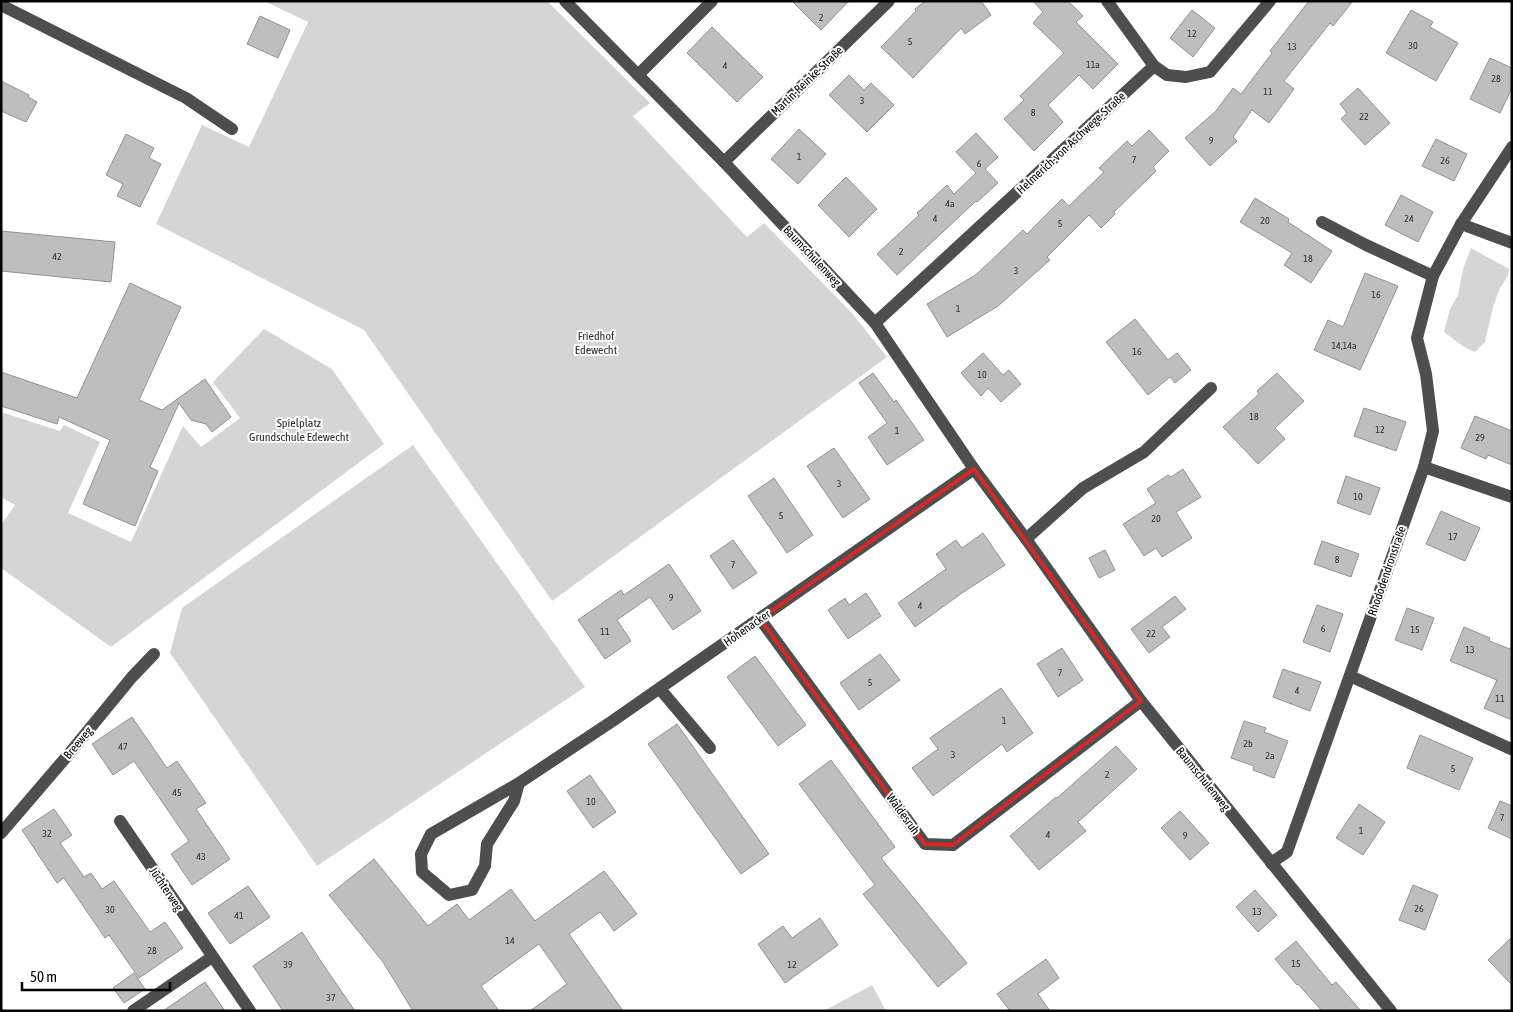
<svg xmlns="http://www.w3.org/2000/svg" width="1513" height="1012" font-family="'Asap Condensed',sans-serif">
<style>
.green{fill:#d5d5d5}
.building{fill:#bebebe;stroke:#929292}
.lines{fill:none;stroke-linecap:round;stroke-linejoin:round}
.minor{stroke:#4e4e4e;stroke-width:12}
.marked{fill:none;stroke:#d62828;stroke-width:4;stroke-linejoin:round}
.labels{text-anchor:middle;stroke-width:4;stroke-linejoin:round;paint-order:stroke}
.number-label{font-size:10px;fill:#303030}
.street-label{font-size:12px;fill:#000;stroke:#fff}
.park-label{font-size:12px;fill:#2c2c2c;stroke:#fff}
</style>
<rect width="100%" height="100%" fill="#fff"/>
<g class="green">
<polygon points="264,1 547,1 650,103 633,116 747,237 764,223 851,312 887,357 552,601 364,330 156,224 202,125 249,147 308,22"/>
<polygon points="1471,248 1509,269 1508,276 1500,288 1493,307 1485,342 1475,352 1464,347 1444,332 1450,309 1458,295 1463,269"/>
<polygon points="264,329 332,369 384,444 111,647 1,568 1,525 15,505 1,497 1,412 60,431 64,425 100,442 68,513 131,542 183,426 201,447 240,418 213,382"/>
<polygon points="413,445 585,687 317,866 170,653 182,608"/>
<polygon points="872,985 886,1011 824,1011"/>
</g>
<g class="building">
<polygon points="792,1 849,1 821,30"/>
<polygon points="925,1 981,1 991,15 965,34 961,28 913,78 881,47 916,11 915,9"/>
<polygon points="1033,1 1068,1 1083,16 1076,22 1118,64 1093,89 1079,75 1048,105 1063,122 1034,151 1004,119 1024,100 1020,96 1064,53 1033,23 1043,12"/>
<polygon points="1309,1 1353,1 1333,26 1330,23 1284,81 1294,89 1269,123 1252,110 1233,137 1237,141 1210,166 1185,138 1216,111 1233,88 1241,94 1272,53 1270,51"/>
<polygon points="1192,10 1215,28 1193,57 1170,38"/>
<polygon points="1411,10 1433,22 1430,27 1458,43 1436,81 1386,53"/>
<polygon points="260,16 290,30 278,58 247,44"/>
<polygon points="712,27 763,77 737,102 687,53"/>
<polygon points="1490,58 1512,68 1512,88 1500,113 1470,99"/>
<polygon points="849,75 864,90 871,83 894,105 867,132 829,95"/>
<polygon points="1,81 29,95 28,97 37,102 26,122 1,111"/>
<polygon points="1358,88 1390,123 1365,145 1341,119 1347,113 1340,104"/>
<polygon points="799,129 826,154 798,184 771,159"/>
<polygon points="1149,130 1169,151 1153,167 1156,171 1114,212 1115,214 1101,228 1089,215 1047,257 1050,260 998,306 947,337 927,304 977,274 1023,230 1027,234 1062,199 1069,206 1104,172 1099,168 1127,141 1132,146"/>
<polygon points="976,133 998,157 985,169 998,183 977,202 976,201 897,275 877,254 919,215 917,213 947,185 954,194 976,173 956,152"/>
<polygon points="126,134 154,148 149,158 161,164 140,207 117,196 123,184 106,175"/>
<polygon points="1436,139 1467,154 1454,181 1422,166"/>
<polygon points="846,177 877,209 849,237 818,205"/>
<polygon points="1401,195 1433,212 1418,242 1385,225"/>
<polygon points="1255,198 1289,219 1288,222 1332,251 1311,283 1284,265 1292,253 1240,222"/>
<polygon points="1,231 115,242 111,282 1,271"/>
<polygon points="1365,273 1398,286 1360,370 1314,350 1328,320 1343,327"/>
<polygon points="130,283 181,307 139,400 162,410 205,379 231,417 212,432 206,424 191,420 179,403 150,467 158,471 135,526 83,504 110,440 59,417 57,424 1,406 1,372 77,398"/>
<polygon points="1135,319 1168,360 1177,353 1191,370 1175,383 1170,377 1148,395 1106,342"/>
<polygon points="983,353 1003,375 1009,370 1021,384 1001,402 988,388 981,396 961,373"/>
<polygon points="873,373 894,402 896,400 924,440 887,465 868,437 887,423 859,383"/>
<polygon points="1277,373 1304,401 1275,428 1285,439 1258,464 1223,427 1259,394 1257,391"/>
<polygon points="1364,408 1406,422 1396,451 1354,436"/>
<polygon points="1475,416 1512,431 1512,465 1488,455 1486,459 1461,448"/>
<polygon points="834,448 870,499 843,518 807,466"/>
<polygon points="1183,469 1201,497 1176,512 1192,538 1162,557 1156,548 1144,556 1123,524 1156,503 1147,489 1168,475 1171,477"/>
<polygon points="1346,476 1380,488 1370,515 1337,503"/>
<polygon points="774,478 813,535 787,553 748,496"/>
<polygon points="1441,511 1480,528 1465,561 1426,544"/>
<polygon points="983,533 1005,565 962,593 915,627 898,603 946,569 936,554 956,540 962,548"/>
<polygon points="733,540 757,573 733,589 710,556"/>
<polygon points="1322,541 1359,554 1351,577 1314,564"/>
<polygon points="1105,550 1115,570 1099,578 1089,558"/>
<polygon points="669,564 701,611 673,630 650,597 617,620 631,641 605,659 578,620 621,590 624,595"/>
<polygon points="866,593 881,616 848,639 828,610 845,598 849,605"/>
<polygon points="1175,596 1186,609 1162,627 1170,637 1149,653 1131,629"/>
<polygon points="1317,605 1343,614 1330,652 1303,642"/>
<polygon points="1407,608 1434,618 1422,650 1395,640"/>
<polygon points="1464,627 1490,638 1489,641 1510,649 1512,645 1512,720 1484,708 1497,680 1450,661"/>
<polygon points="1062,648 1083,680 1058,697 1037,664"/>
<polygon points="880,654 900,680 859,710 840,683"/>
<polygon points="755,656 806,725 778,746 727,677"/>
<polygon points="1283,669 1321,682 1310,711 1273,697"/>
<polygon points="1001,688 1033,733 1007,752 1002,744 933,796 912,768 938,749 930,738"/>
<polygon points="132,717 167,768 177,761 206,803 196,809 230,859 192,885 171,854 189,841 134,761 113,775 92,744"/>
<polygon points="1244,721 1266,728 1264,732 1288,741 1274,778 1253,770 1254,766 1231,758"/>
<polygon points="677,724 769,854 741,874 648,744"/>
<polygon points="1420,735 1473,758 1459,790 1407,768"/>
<polygon points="1116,746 1137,769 1078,822 1086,831 1039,870 1010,836 1056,797 1057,798"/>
<polygon points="831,760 895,847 881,858 967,963 938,987 863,894 875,885 799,784"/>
<polygon points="590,775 616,812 593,828 567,791"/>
<polygon points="1500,801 1512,806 1512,839 1488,828"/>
<polygon points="1359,804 1385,822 1363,855 1336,838"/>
<polygon points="54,809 72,835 60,843 84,877 91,873 102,889 114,881 150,932 165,922 183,948 139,978 109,935 105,938 64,878 57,883 22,830"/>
<polygon points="1180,811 1209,843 1190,860 1161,828"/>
<polygon points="374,859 428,926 457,904 469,920 511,889 535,921 604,871 637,914 614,931 600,912 569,934 623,1011 530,1011 567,984 539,944 481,986 499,1011 413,1011 383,962 329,895"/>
<polygon points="1413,885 1438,895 1425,930 1399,920"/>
<polygon points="248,886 270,917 230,944 208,913"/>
<polygon points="1255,890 1277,915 1258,932 1236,907"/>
<polygon points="820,918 838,945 785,983 758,944 783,926 792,938"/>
<polygon points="302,932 322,963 355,1011 283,1011 253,966"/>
<polygon points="1512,937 1512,985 1488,960"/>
<polygon points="1296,941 1332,985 1336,982 1361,1011 1322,1011 1298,984 1297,985 1275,959"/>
<polygon points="1046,959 1059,978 1038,994 1050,1011 1010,1011 997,994"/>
<polygon points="134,973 145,989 124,1003 113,988"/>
<polygon points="205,982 225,1011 163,1011"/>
</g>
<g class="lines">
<g class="minor">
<polyline points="565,1 724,162 875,323 974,469 1026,539 1141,701 1391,1011"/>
<polyline points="1107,1 1154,66"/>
<polyline points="1,5 186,98 232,129"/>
<polyline points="638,75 712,1"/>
<polyline points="724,162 889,1"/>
<polyline points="1322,222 1366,245 1433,276"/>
<polyline points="1461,224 1512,243"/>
<polyline points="875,323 1154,66 1167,75 1186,77 1210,72 1270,1"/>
<polyline points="1424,467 1512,497"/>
<polyline points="1026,539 1083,488 1144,452 1211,388"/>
<polyline points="760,619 925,844 953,845 1141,701"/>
<polyline points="1350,676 1511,749"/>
<polyline points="660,689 710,748"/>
<polyline points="519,783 514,801 487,844 485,866 472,890 449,895 422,872 421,854 431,834 519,783 614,720 974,469"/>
<polyline points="120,821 250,1011"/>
<polyline points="1,833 68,755 132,677 154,654"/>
<polyline points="1271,863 1287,852 1424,467 1433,431 1426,374 1417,338 1433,276 1461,224 1512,147"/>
<polyline points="133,1011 212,957"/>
</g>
</g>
<path class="marked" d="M974,469l167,232 -188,144 -28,-1 -165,-225z"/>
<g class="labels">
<g class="number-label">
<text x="821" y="21">2</text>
<text x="1192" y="37">12</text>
<text x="910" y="45">5</text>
<text x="1413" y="49">30</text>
<text x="1292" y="50">13</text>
<text x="1093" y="68">11a</text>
<text x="725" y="69">4</text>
<text x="1496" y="82">28</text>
<text x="1268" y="95">11</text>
<text x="862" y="104">3</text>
<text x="1033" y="116">8</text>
<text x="1364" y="120">22</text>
<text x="1211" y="144">9</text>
<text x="799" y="160">1</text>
<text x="1134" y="163">7</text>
<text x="1445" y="164">26</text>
<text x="979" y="167">6</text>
<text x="950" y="207">4a</text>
<text x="935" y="222">4</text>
<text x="1409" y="222">24</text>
<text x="1265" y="224">20</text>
<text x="1060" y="227">5</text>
<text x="901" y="255">2</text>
<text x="57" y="260">42</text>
<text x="1308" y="262">18</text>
<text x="1016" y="274">3</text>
<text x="1376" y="298">16</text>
<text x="958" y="312">1</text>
<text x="1344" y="349">14,14a</text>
<text x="1137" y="355">16</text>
<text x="982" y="378">10</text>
<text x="1254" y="420">18</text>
<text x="1380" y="433">12</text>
<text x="897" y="434">1</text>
<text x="1480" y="441">29</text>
<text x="839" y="487">3</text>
<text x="1358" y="500">10</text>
<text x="781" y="519">5</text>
<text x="1156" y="522">20</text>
<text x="1453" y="540">17</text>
<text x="1337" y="563">8</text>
<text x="733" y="568">7</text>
<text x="671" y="601">9</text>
<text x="920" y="609">4</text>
<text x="1323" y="632">6</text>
<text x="1415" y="633">15</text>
<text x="605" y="635">11</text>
<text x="1151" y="637">22</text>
<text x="1470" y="653">13</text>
<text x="1060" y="676">7</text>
<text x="870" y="686">5</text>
<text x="1297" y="694">4</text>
<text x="1500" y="702">11</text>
<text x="1004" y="724">1</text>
<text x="1248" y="747">2b</text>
<text x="123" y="750">47</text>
<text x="953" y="758">3</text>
<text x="1270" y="759">2a</text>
<text x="1453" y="772">5</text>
<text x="1107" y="778">2</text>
<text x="177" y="796">45</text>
<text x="591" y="805">10</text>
<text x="1502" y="821">7</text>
<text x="1361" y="834">1</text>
<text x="47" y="837">32</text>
<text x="1048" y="838">4</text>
<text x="1185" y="839">9</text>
<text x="201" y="860">43</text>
<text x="1419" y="912">26</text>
<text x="110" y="913">30</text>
<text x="1257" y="915">13</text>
<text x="239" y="919">41</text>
<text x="510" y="944">14</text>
<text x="152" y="954">28</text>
<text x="1296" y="967">15</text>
<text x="288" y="968">39</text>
<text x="792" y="968">12</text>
<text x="331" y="1001">37</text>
</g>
<g class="street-label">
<text transform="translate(807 81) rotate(-44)" y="4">Martin-Reinke-Straße</text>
<text transform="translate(1071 143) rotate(-43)" y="4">Helmerich-von-Aschwege-Straße</text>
<text transform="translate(812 256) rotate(47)" y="4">Baumschulenweg</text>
<text transform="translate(1387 571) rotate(-71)" y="4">Rhododendronstraße</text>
<text transform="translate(747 628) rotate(-35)" y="4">Hohenacker</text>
<text transform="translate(78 743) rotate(-50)" y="4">Breeweg</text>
<text transform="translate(1203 779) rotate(51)" y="4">Baumschulenweg</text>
<text transform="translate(903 814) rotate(54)" y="4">Waldesruh</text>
<text transform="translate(166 889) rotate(56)" y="4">Jüchterweg</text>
</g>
<g class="park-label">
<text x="596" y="340">Friedhof<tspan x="596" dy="14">Edewecht</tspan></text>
<text x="299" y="427">Spielplatz<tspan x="299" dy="14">Grundschule Edewecht</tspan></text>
</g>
</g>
<rect width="1513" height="1012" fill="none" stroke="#000000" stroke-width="5"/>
<path d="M22 982v8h148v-8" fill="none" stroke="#000000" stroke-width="2.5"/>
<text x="30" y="982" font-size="15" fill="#000000" stroke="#ffffff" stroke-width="4" paint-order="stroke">50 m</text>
</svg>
